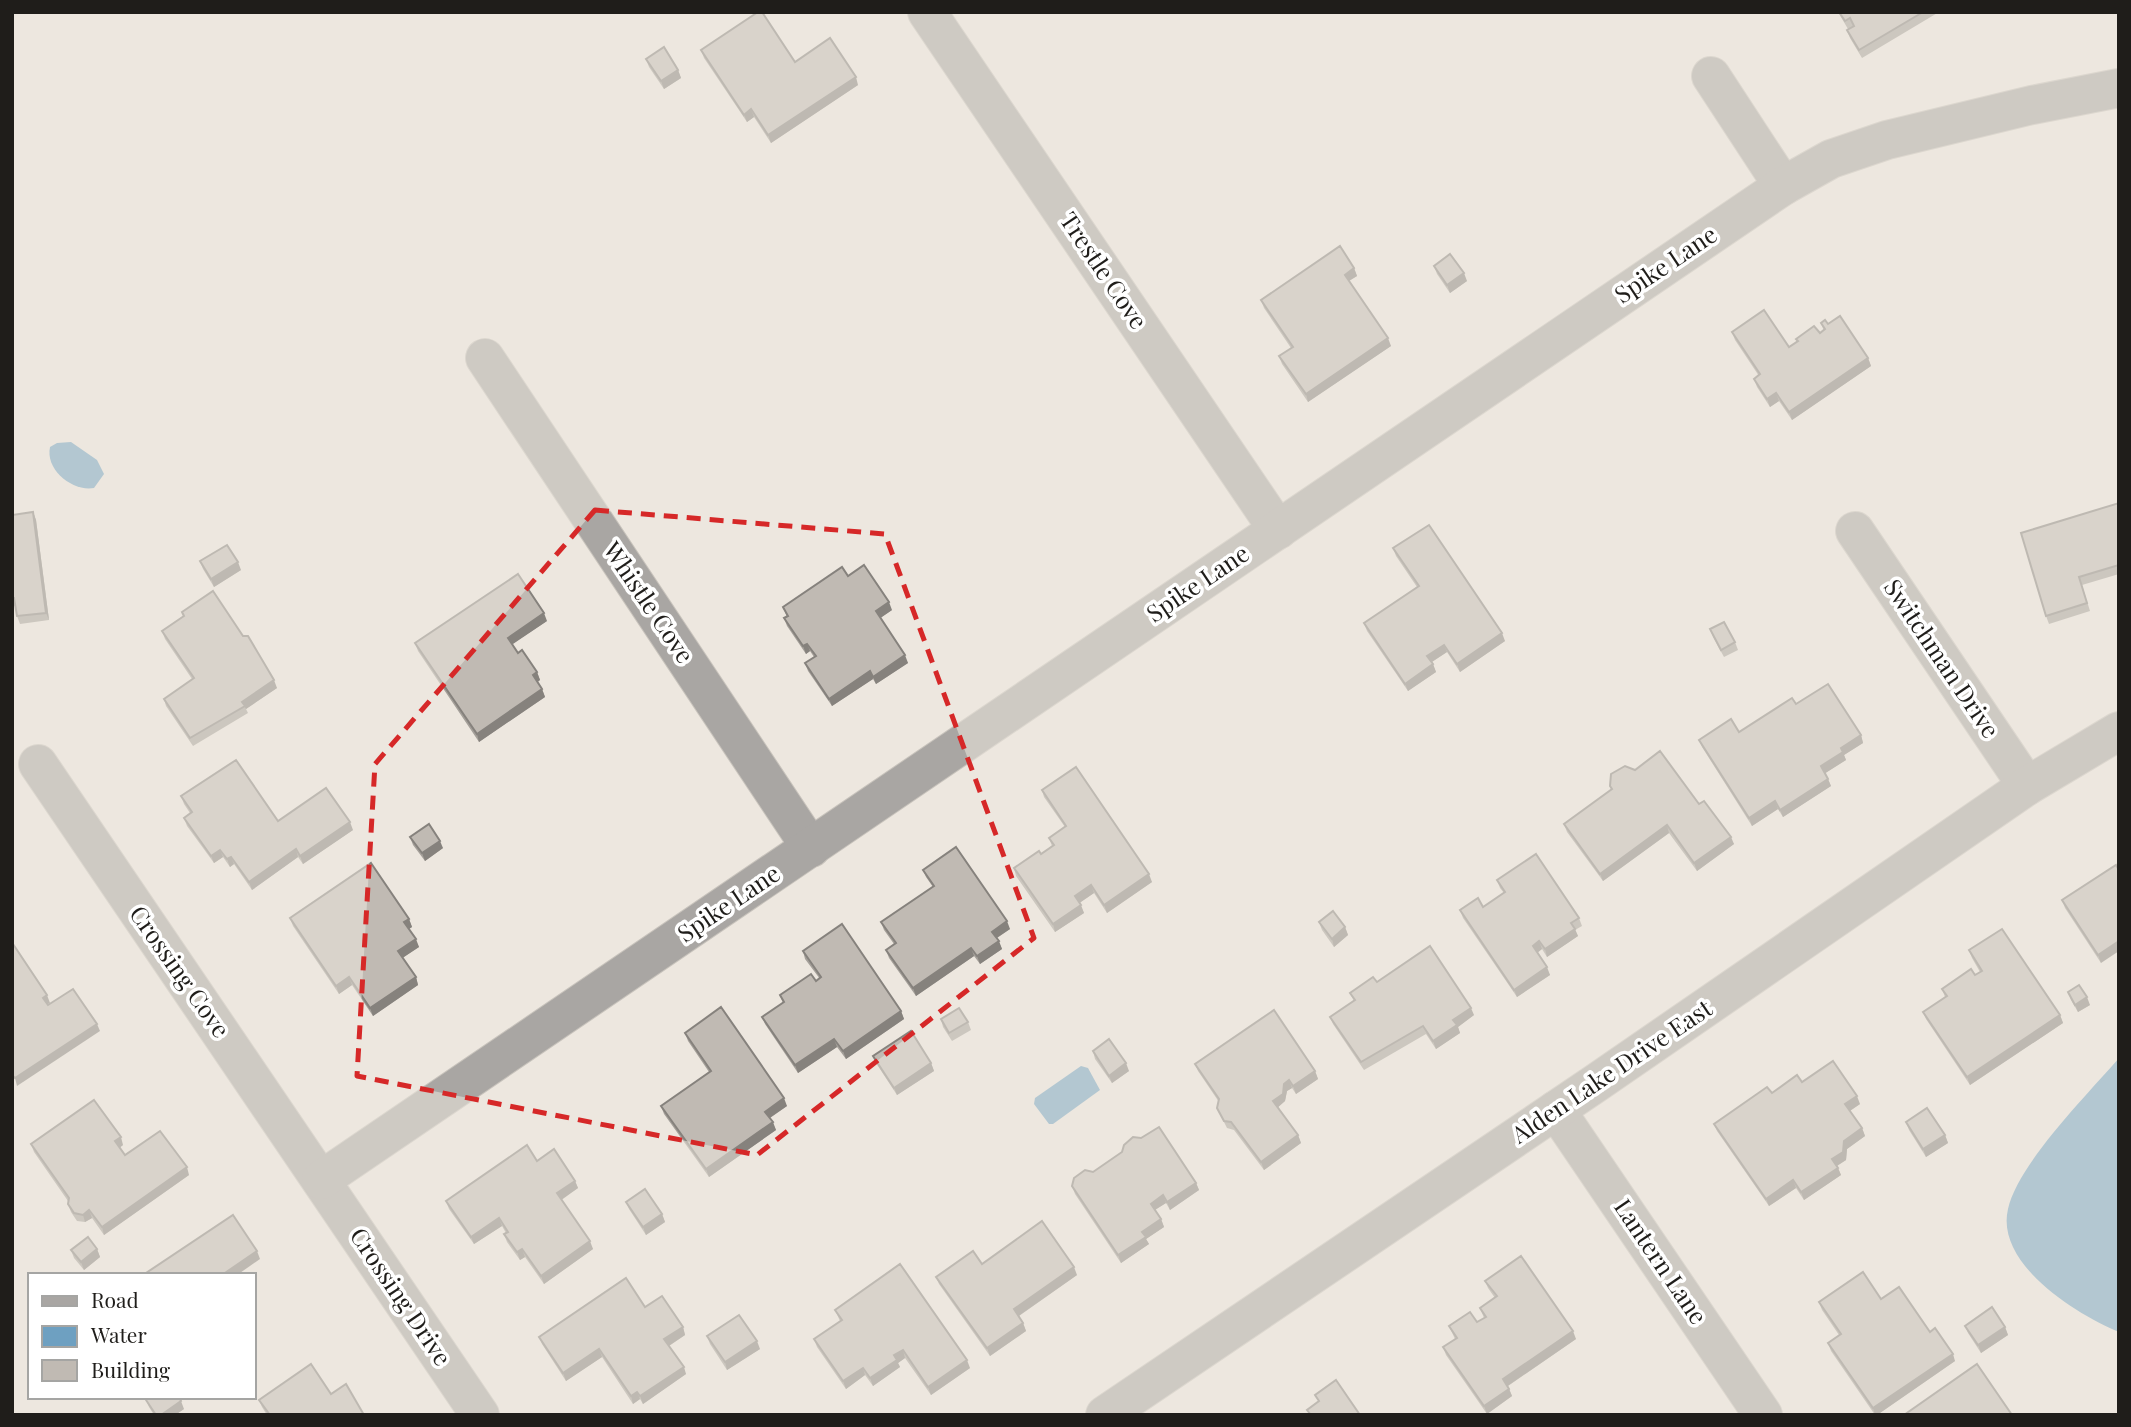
<svg xmlns="http://www.w3.org/2000/svg" width="2131" height="1427" font-family="'Playfair Display',serif">
<style>
.water{fill:#6ea0c1}
.lines{fill:none;stroke-linecap:round;stroke-linejoin:round}
.minor-casing{stroke:#c8c3bc;stroke-width:40}
.minor{stroke:#a9a6a3;stroke-width:38}
.wall{fill:#a5a09a}
.shaded-wall{fill:#86827d}
.building{fill:#c0bab3;stroke:#86827d;stroke-width:2}
.marked{fill:none;stroke:#d62828;stroke-width:5;stroke-dasharray:14 9;stroke-linejoin:round}
.labels{text-anchor:middle;stroke-width:7;stroke-linejoin:round;paint-order:stroke}
.street-label{font-size:24px;fill:#1f1d1a;stroke:#fff}
</style>
<rect width="100%" height="100%" fill="#ede7df"/>
<g class="water">
<path d="M71,442l26,18 7,14 -10,14c-21,4 -49,-18 -44,-41l7,-4z"/>
<path d="M2119,1058v274c-42,-17 -124,-68 -111,-123 10,-45 79,-114 111,-151z"/>
<polygon points="1081,1066 1088,1068 1100,1090 1053,1124 1049,1124 1034,1104 1035,1098"/>
</g>
<g class="lines">
<g class="minor-casing">
<g id="minor">
<polyline points="927,12 1278,530"/>
<polyline points="1711,76 1783,186"/>
<polyline points="485,358 811,848"/>
<polyline points="1855,531 2027,786"/>
<polyline points="38,764 480,1415"/>
<polyline points="1556,1110 1763,1415"/>
<polyline points="321,1180 1783,186 1831,159 1887,140 2032,105 2119,88"/>
<polyline points="1105,1415 1596,1083 2027,786 2119,731"/>
</g>
</g>
<use href="#minor" class="minor"/>
</g>
<g class="wall">
<polygon points="1838,12 1939,12 1862,58 1850,38 1847,30 1853,27 1848,29"/>
<polygon points="701,50 795,62 858,85 771,143 754,117 747,122 704,58"/>
<polygon points="646,59 678,70 681,78 664,89 649,67"/>
<polygon points="1434,266 1467,281 1450,293 1437,274"/>
<polygon points="1354,268 1357,276 1349,281 1391,346 1308,402 1282,364 1279,356 1291,348 1264,308 1261,300"/>
<polygon points="1821,323 1828,324 1868,358 1871,366 1792,420 1779,401 1770,407 1757,387 1754,379 1759,376 1735,340 1732,332 1789,347 1797,342 1796,339 1820,333 1824,331"/>
<polygon points="2119,503 2119,574 2082,585 2090,611 2049,624 2046,616"/>
<polygon points="33,512 36,520 49,620 20,624 17,616 15,606 12,607 12,515"/>
<polygon points="1393,548 1505,641 1460,672 1447,652 1432,662 1436,672 1408,691 1367,631 1364,623 1417,587 1396,556"/>
<polygon points="200,561 241,570 214,587 203,569"/>
<polygon points="783,607 892,610 880,618 908,663 876,684 873,679 832,706 808,671 805,663 814,657 810,651 806,654 787,626 784,618 787,617"/>
<polygon points="182,612 277,688 246,709 248,713 193,746 166,706 164,699 192,679 165,639 162,631 183,616"/>
<polygon points="547,621 512,644 518,653 537,672 540,680 537,682 542,689 545,697 479,742 418,651 415,643"/>
<polygon points="1710,629 1735,642 1738,650 1724,657 1713,637"/>
<polygon points="1796,704 1861,735 1863,743 1844,755 1846,760 1825,773 1831,786 1783,817 1778,809 1752,826 1702,747 1699,740 1739,732"/>
<polygon points="1610,786 1699,804 1734,844 1697,871 1669,833 1603,881 1567,832 1564,824 1611,790"/>
<polygon points="1042,790 1152,882 1107,913 1094,893 1079,903 1084,913 1055,932 1016,876 1014,868 1041,854 1052,846 1049,838 1065,827 1044,797"/>
<polygon points="181,796 278,821 353,830 303,864 298,857 252,890 234,864 230,867 223,857 214,863 187,826 184,818 190,813 184,804"/>
<polygon points="410,837 443,848 425,861 413,845"/>
<polygon points="2116,865 2101,963 2065,908 2062,900"/>
<polygon points="923,870 1010,929 997,938 1002,949 980,964 974,956 916,996 889,958 886,950 894,944 884,930 881,922 933,887 926,877"/>
<polygon points="1497,880 1579,918 1582,926 1575,930 1578,936 1547,957 1542,949 1537,952 1550,975 1517,997 1463,918 1460,910 1483,907 1504,893 1500,888"/>
<polygon points="290,918 409,919 412,927 409,929 419,947 402,958 416,977 418,985 373,1016 352,985 339,994 293,926"/>
<polygon points="1319,922 1345,927 1348,935 1334,947 1322,930"/>
<polygon points="1969,950 2060,1015 2063,1023 1970,1085 1926,1019 1923,1012 1945,997 1942,989 1975,975 1980,972 1972,958"/>
<polygon points="803,951 901,1011 904,1019 846,1059 837,1047 798,1073 765,1024 762,1017 783,1003 780,995 816,981 820,979 805,959"/>
<polygon points="1377,982 1474,1015 1458,1027 1460,1033 1436,1049 1426,1034 1364,1070 1333,1024 1330,1017 1354,1001 1350,993"/>
<polygon points="2068,992 2090,1005 2078,1012 2071,1000"/>
<polygon points="941,1019 968,1022 971,1030 952,1041 943,1027"/>
<polygon points="685,1033 787,1106 770,1118 776,1130 709,1177 664,1114 661,1106 709,1072 688,1041"/>
<polygon points="1093,1051 1129,1071 1112,1083 1095,1059"/>
<polygon points="873,1056 931,1063 934,1071 897,1095 876,1063"/>
<polygon points="1195,1064 1315,1071 1318,1079 1296,1094 1292,1088 1287,1091 1285,1101 1278,1107 1298,1135 1301,1143 1264,1170 1234,1130 1227,1128 1217,1108 1219,1102 1198,1071"/>
<polygon points="1802,1082 1860,1104 1850,1111 1862,1128 1865,1136 1847,1149 1846,1160 1837,1166 1841,1175 1804,1200 1796,1188 1769,1206 1717,1131 1714,1124 1772,1093"/>
<polygon points="1906,1122 1945,1135 1948,1143 1926,1157 1909,1130"/>
<polygon points="31,1144 123,1145 120,1147 125,1155 189,1175 104,1235 92,1218 85,1222 77,1221 71,1212 68,1204 68,1201 34,1152"/>
<polygon points="537,1161 575,1181 578,1188 561,1199 593,1249 544,1284 525,1257 520,1260 507,1242 504,1234 506,1233 502,1226 474,1244 449,1209 446,1201"/>
<polygon points="1093,1172 1196,1183 1199,1190 1170,1210 1166,1203 1155,1210 1161,1219 1164,1227 1146,1239 1149,1244 1121,1263 1075,1194 1072,1186"/>
<polygon points="626,1202 662,1214 665,1222 646,1235 629,1209"/>
<polygon points="97,1249 100,1257 84,1270 74,1258 71,1250"/>
<polygon points="982,1264 1077,1275 1019,1316 1023,1323 1026,1331 990,1356 939,1284 936,1277"/>
<polygon points="1485,1281 1576,1339 1508,1386 1512,1396 1487,1414 1446,1355 1443,1347 1455,1339 1449,1326 1477,1322 1484,1318 1480,1308 1495,1298 1488,1288"/>
<polygon points="1881,1299 1930,1332 1955,1361 1877,1415 1875,1415 1831,1351 1828,1343 1839,1335 1822,1310 1819,1302"/>
<polygon points="645,1307 683,1327 685,1335 669,1346 686,1374 643,1404 640,1399 633,1404 602,1357 566,1381 542,1344 539,1337"/>
<polygon points="835,1310 970,1368 931,1395 905,1358 898,1363 900,1367 873,1386 865,1375 846,1389 817,1347 814,1339 840,1321"/>
<polygon points="1965,1326 2005,1327 2008,1335 1981,1353 1968,1333"/>
<polygon points="707,1336 760,1349 727,1370 710,1344"/>
<polygon points="331,1394 364,1415 267,1415 262,1407 259,1400"/>
<polygon points="146,1400 184,1409 175,1415 154,1415 149,1407"/>
</g>
<g class="shaded-wall">
<polygon points="678,70 681,78 664,89 661,81"/>
<polygon points="856,77 858,85 771,143 768,135"/>
<polygon points="751,109 754,117 747,122 744,115"/>
<polygon points="1354,268 1357,276 1347,282 1345,275"/>
<polygon points="1464,273 1467,281 1450,293 1447,285"/>
<polygon points="1388,338 1391,346 1308,402 1306,394"/>
<polygon points="1868,358 1871,366 1792,420 1789,412"/>
<polygon points="1776,393 1779,401 1770,407 1767,399"/>
<polygon points="33,512 36,520 49,620 46,613"/>
<polygon points="238,562 241,570 214,587 211,579"/>
<polygon points="889,602 892,610 879,619 876,611"/>
<polygon points="544,613 547,621 510,646 508,638"/>
<polygon points="1502,633 1505,641 1460,672 1457,664"/>
<polygon points="807,644 810,651 806,654 803,646"/>
<polygon points="1444,645 1447,652 1430,663 1427,656"/>
<polygon points="905,655 908,663 876,684 873,677"/>
<polygon points="1433,664 1436,672 1408,691 1405,684"/>
<polygon points="870,671 873,679 832,706 829,699"/>
<polygon points="537,672 540,680 536,683 533,675"/>
<polygon points="274,680 277,688 246,709 242,702"/>
<polygon points="542,689 545,697 479,742 477,734"/>
<polygon points="1861,735 1863,743 1844,755 1846,760 1824,774 1821,766 1841,748"/>
<polygon points="1828,779 1831,786 1783,817 1780,810"/>
<polygon points="1775,801 1778,809 1752,826 1749,818"/>
<polygon points="350,822 353,830 303,864 300,856"/>
<polygon points="1667,825 1669,833 1603,881 1600,874"/>
<polygon points="1731,837 1734,844 1697,871 1694,863"/>
<polygon points="440,841 443,848 425,861 422,853"/>
<polygon points="296,849 298,857 252,890 249,882"/>
<polygon points="220,850 223,857 214,863 211,856"/>
<polygon points="231,857 234,864 230,867 227,859"/>
<polygon points="1149,874 1152,882 1107,913 1104,905"/>
<polygon points="1091,885 1094,893 1078,904 1075,896"/>
<polygon points="1081,905 1084,913 1055,932 1053,924"/>
<polygon points="409,919 412,927 407,930 404,922"/>
<polygon points="1007,921 1010,929 995,939 992,932"/>
<polygon points="1345,927 1348,935 1334,947 1332,939"/>
<polygon points="1575,929 1578,936 1547,957 1545,949"/>
<polygon points="416,939 419,947 401,959 398,951"/>
<polygon points="999,941 1002,949 980,964 977,956"/>
<polygon points="1539,941 1542,949 1536,954 1533,946"/>
<polygon points="2119,941 2119,951 2101,963 2098,955"/>
<polygon points="971,948 974,956 916,996 913,988"/>
<polygon points="1547,967 1550,975 1517,997 1514,990"/>
<polygon points="349,977 352,985 339,994 336,986"/>
<polygon points="416,977 418,985 373,1016 370,1008"/>
<polygon points="47,995 50,1003 46,1005 43,998"/>
<polygon points="2087,997 2090,1005 2078,1012 2075,1005"/>
<polygon points="1471,1008 1474,1015 1458,1027 1460,1033 1436,1049 1433,1041 1453,1020"/>
<polygon points="901,1011 904,1019 846,1059 843,1051"/>
<polygon points="2060,1015 2063,1023 1970,1085 1967,1077"/>
<polygon points="97,1024 100,1031 17,1086 15,1078"/>
<polygon points="834,1039 837,1047 798,1073 795,1065"/>
<polygon points="931,1063 934,1071 897,1095 894,1088"/>
<polygon points="1126,1063 1129,1071 1112,1083 1109,1076"/>
<polygon points="1315,1071 1318,1079 1296,1094 1293,1086"/>
<polygon points="1289,1080 1292,1088 1287,1091 1285,1101 1276,1109 1273,1101 1284,1084"/>
<polygon points="1857,1096 1860,1104 1848,1112 1845,1104"/>
<polygon points="784,1098 787,1106 768,1119 765,1112"/>
<polygon points="773,1122 776,1130 709,1177 706,1169"/>
<polygon points="1862,1128 1865,1136 1847,1149 1846,1160 1835,1167 1832,1159 1844,1141"/>
<polygon points="1298,1135 1301,1143 1264,1170 1261,1162"/>
<polygon points="1945,1135 1948,1143 1926,1157 1923,1149"/>
<polygon points="121,1137 123,1145 118,1149 115,1141"/>
<polygon points="187,1167 189,1175 104,1235 102,1227"/>
<polygon points="1838,1168 1841,1175 1804,1200 1801,1192"/>
<polygon points="1793,1180 1796,1188 1769,1206 1766,1199"/>
<polygon points="575,1181 578,1188 560,1201 557,1193"/>
<polygon points="1196,1183 1199,1190 1170,1210 1167,1202"/>
<polygon points="1163,1195 1166,1203 1153,1211 1151,1204"/>
<polygon points="89,1210 92,1218 85,1222 83,1215"/>
<polygon points="662,1214 665,1222 646,1235 643,1227"/>
<polygon points="499,1218 502,1226 474,1244 471,1237"/>
<polygon points="1161,1219 1164,1227 1146,1239 1149,1244 1121,1263 1118,1255 1142,1232"/>
<polygon points="590,1241 593,1249 544,1284 541,1276"/>
<polygon points="97,1249 100,1257 84,1270 81,1262"/>
<polygon points="522,1249 525,1257 520,1260 517,1252"/>
<polygon points="257,1251 260,1259 237,1275 222,1275"/>
<polygon points="1074,1267 1077,1275 1017,1317 1014,1309"/>
<polygon points="1023,1323 1026,1331 990,1356 987,1348"/>
<polygon points="683,1327 685,1335 667,1347 664,1339"/>
<polygon points="2005,1327 2008,1335 1981,1353 1978,1345"/>
<polygon points="1573,1331 1576,1339 1506,1387 1503,1379"/>
<polygon points="757,1341 760,1349 727,1370 725,1362"/>
<polygon points="599,1349 602,1357 566,1381 563,1373"/>
<polygon points="903,1350 905,1358 898,1363 900,1367 873,1386 870,1378 894,1355"/>
<polygon points="1953,1354 1955,1361 1877,1415 1875,1415 1873,1408"/>
<polygon points="967,1360 970,1368 931,1395 928,1387"/>
<polygon points="684,1367 686,1374 643,1404 640,1396"/>
<polygon points="863,1368 865,1375 846,1389 843,1381"/>
<polygon points="1509,1389 1512,1396 1487,1414 1484,1406"/>
<polygon points="637,1392 640,1399 633,1404 631,1396"/>
<polygon points="181,1401 184,1409 175,1415 161,1415"/>
</g>
<g class="building">
<polygon points="758,12 762,12 795,62 830,38 856,77 768,135 751,109 744,115 701,50"/>
<polygon points="1839,12 1923,12 1859,50 1847,30 1854,26 1850,18 1845,21"/>
<polygon points="664,47 678,70 661,81 646,59"/>
<polygon points="1340,246 1354,268 1345,275 1388,338 1306,394 1279,356 1293,347 1261,300"/>
<polygon points="1450,254 1464,273 1447,285 1434,266"/>
<polygon points="1764,310 1789,347 1798,341 1796,339 1814,326 1820,333 1825,329 1821,323 1825,320 1828,324 1840,316 1868,358 1789,412 1776,393 1767,399 1754,379 1760,374 1732,332"/>
<polygon points="2119,503 2119,565 2079,577 2087,603 2046,616 2021,533"/>
<polygon points="33,512 46,613 17,616 14,598 12,598 12,515"/>
<polygon points="1429,525 1502,633 1457,664 1444,645 1427,656 1433,664 1405,684 1364,623 1419,586 1393,548"/>
<polygon points="227,545 238,562 211,579 200,561"/>
<polygon points="864,565 889,602 876,611 905,655 873,677 870,671 829,699 805,663 816,656 807,644 803,646 784,618 788,616 783,607 842,567 848,576"/>
<polygon points="518,574 544,613 508,638 518,653 522,650 537,672 533,675 542,689 477,734 415,643"/>
<polygon points="213,591 243,636 248,636 274,680 242,702 245,706 190,738 164,699 194,678 162,631 184,616 182,612"/>
<polygon points="1724,622 1735,642 1721,650 1710,629"/>
<polygon points="1828,684 1861,735 1841,748 1843,752 1821,766 1828,779 1780,810 1775,801 1749,818 1699,740 1731,719 1739,732 1792,698 1796,704"/>
<polygon points="1660,751 1699,804 1704,801 1731,837 1694,863 1667,825 1600,874 1564,824 1612,789 1610,786 1611,774 1625,766 1635,770"/>
<polygon points="236,760 278,821 326,788 350,822 300,856 296,849 249,882 231,857 227,859 220,850 211,856 184,818 192,812 181,796"/>
<polygon points="1076,767 1149,874 1104,905 1091,885 1075,896 1081,905 1053,924 1014,868 1039,851 1041,854 1054,845 1049,838 1066,826 1042,790"/>
<polygon points="429,824 440,841 422,853 410,837"/>
<polygon points="956,847 1007,921 992,932 999,941 977,956 971,948 913,988 886,950 896,943 881,922 934,886 923,870"/>
<polygon points="1536,854 1579,918 1571,923 1575,929 1545,949 1539,941 1533,946 1547,967 1514,990 1460,910 1478,898 1483,907 1505,892 1497,880"/>
<polygon points="371,863 409,919 404,922 416,939 398,951 416,977 370,1008 349,977 336,986 290,918"/>
<polygon points="2116,865 2119,870 2119,941 2098,955 2062,900"/>
<polygon points="1333,911 1345,927 1332,939 1319,922"/>
<polygon points="842,924 901,1011 843,1051 834,1039 795,1065 762,1017 784,1002 780,995 811,974 816,981 821,977 803,951"/>
<polygon points="2002,929 2060,1015 1967,1077 1923,1012 1947,996 1942,989 1971,969 1975,975 1982,971 1969,950"/>
<polygon points="13,944 47,995 43,998 48,1005 73,989 97,1024 15,1078 12,1075"/>
<polygon points="1430,946 1471,1008 1453,1020 1457,1025 1433,1041 1423,1026 1361,1062 1330,1017 1355,1000 1350,993 1373,977 1377,982"/>
<polygon points="2079,985 2087,997 2075,1005 2068,992"/>
<polygon points="721,1007 784,1098 765,1112 773,1122 706,1169 661,1106 711,1071 685,1033"/>
<polygon points="959,1008 968,1022 949,1033 941,1019"/>
<polygon points="1274,1010 1315,1071 1293,1086 1289,1080 1284,1084 1283,1094 1273,1101 1298,1135 1261,1162 1231,1122 1224,1121 1217,1108 1219,1099 1195,1064"/>
<polygon points="911,1031 931,1063 894,1088 873,1056"/>
<polygon points="1109,1039 1126,1063 1109,1076 1093,1051"/>
<polygon points="1833,1061 1857,1096 1845,1104 1862,1128 1844,1141 1843,1152 1832,1159 1838,1168 1801,1192 1793,1180 1766,1199 1714,1124 1767,1087 1772,1093 1797,1075 1802,1082"/>
<polygon points="94,1100 121,1137 115,1141 125,1155 160,1131 187,1167 102,1227 89,1210 83,1215 74,1213 68,1204 69,1198 31,1144"/>
<polygon points="1927,1108 1945,1135 1923,1149 1906,1122"/>
<polygon points="1159,1127 1196,1183 1167,1202 1163,1195 1151,1204 1161,1219 1142,1232 1146,1237 1118,1255 1072,1186 1074,1178 1085,1170 1093,1172 1122,1152 1124,1145 1133,1137 1141,1138"/>
<polygon points="527,1145 537,1161 554,1149 575,1181 557,1193 590,1241 541,1276 522,1249 517,1252 504,1234 508,1232 499,1218 471,1237 446,1201"/>
<polygon points="645,1189 662,1214 643,1227 626,1202"/>
<polygon points="233,1215 257,1251 222,1275 143,1275"/>
<polygon points="1042,1221 1074,1267 1014,1309 1023,1323 987,1348 936,1277 973,1251 982,1264"/>
<polygon points="88,1237 97,1249 81,1262 71,1250"/>
<polygon points="1521,1256 1573,1331 1503,1379 1509,1389 1484,1406 1443,1347 1457,1338 1449,1326 1470,1312 1477,1322 1486,1317 1480,1308 1497,1296 1485,1281"/>
<polygon points="900,1264 967,1360 928,1387 903,1350 894,1355 897,1360 870,1378 863,1368 843,1381 814,1339 842,1320 835,1310"/>
<polygon points="1863,1272 1881,1299 1899,1287 1930,1332 1935,1328 1953,1354 1873,1408 1828,1343 1841,1334 1819,1302"/>
<polygon points="626,1278 645,1307 662,1296 683,1327 664,1339 684,1367 640,1396 637,1392 631,1396 599,1349 563,1373 539,1337"/>
<polygon points="1992,1307 2005,1327 1978,1345 1965,1326"/>
<polygon points="739,1315 757,1341 725,1362 707,1336"/>
<polygon points="311,1364 331,1394 346,1384 364,1415 270,1415 259,1400"/>
<polygon points="1977,1364 2012,1415 1904,1415"/>
<polygon points="1336,1380 1360,1415 1311,1415 1307,1410 1319,1401 1315,1395"/>
<polygon points="149,1397 179,1397 181,1401 161,1415 156,1415 146,1400"/>
</g>
<path d="M0 0H2131V1427H0ZM595,510l290,24 149,404 -277,217 -400,-79 18,-312z" fill="#ede7df" fill-opacity=".55" fill-rule="evenodd"/>
<path class="marked" d="M595,510l290,24 149,404 -277,217 -400,-79 18,-312z"/>
<g class="labels">
<g class="street-label">
<text transform="translate(1666 265) rotate(-34)" y="8">Spike Lane</text>
<text transform="translate(1103 271) rotate(56)" y="8">Trestle Cove</text>
<text transform="translate(1198 584) rotate(-34)" y="8">Spike Lane</text>
<text transform="translate(648 603) rotate(56)" y="8">Whistle Cove</text>
<text transform="translate(1941 659) rotate(56)" y="8">Switchman Drive</text>
<text transform="translate(729 904) rotate(-34)" y="8">Spike Lane</text>
<text transform="translate(179 972) rotate(55)" y="8">Crossing Cove</text>
<text transform="translate(1612 1072) rotate(-34)" y="8">Alden Lake Drive East</text>
<text transform="translate(1660 1262) rotate(56)" y="8">Lantern Lane</text>
<text transform="translate(400 1297) rotate(56)" y="8">Crossing Drive</text>
</g>
</g>
<rect width="2131" height="1427" fill="none" stroke="#1f1d1a" stroke-width="28"/>
<rect x="28" y="1273" width="228" height="126" fill="#ffffff" stroke="#a5a5a3" stroke-width="2"/>
<rect x="42" y="1296" width="35" height="10" fill="#a9a6a3" stroke="#a5a5a3" stroke-width="2"/>
<text x="91" y="1308" font-size="21" fill="#1f1d1a">Road</text>
<rect x="42" y="1326" width="35" height="21" fill="#6ea0c1" stroke="#a5a5a3" stroke-width="2"/>
<text x="91" y="1343" font-size="21" fill="#1f1d1a">Water</text>
<rect x="42" y="1360" width="35" height="21" fill="#c0bab3" stroke="#a5a5a3" stroke-width="2"/>
<text x="91" y="1378" font-size="21" fill="#1f1d1a">Building</text>
</svg>
